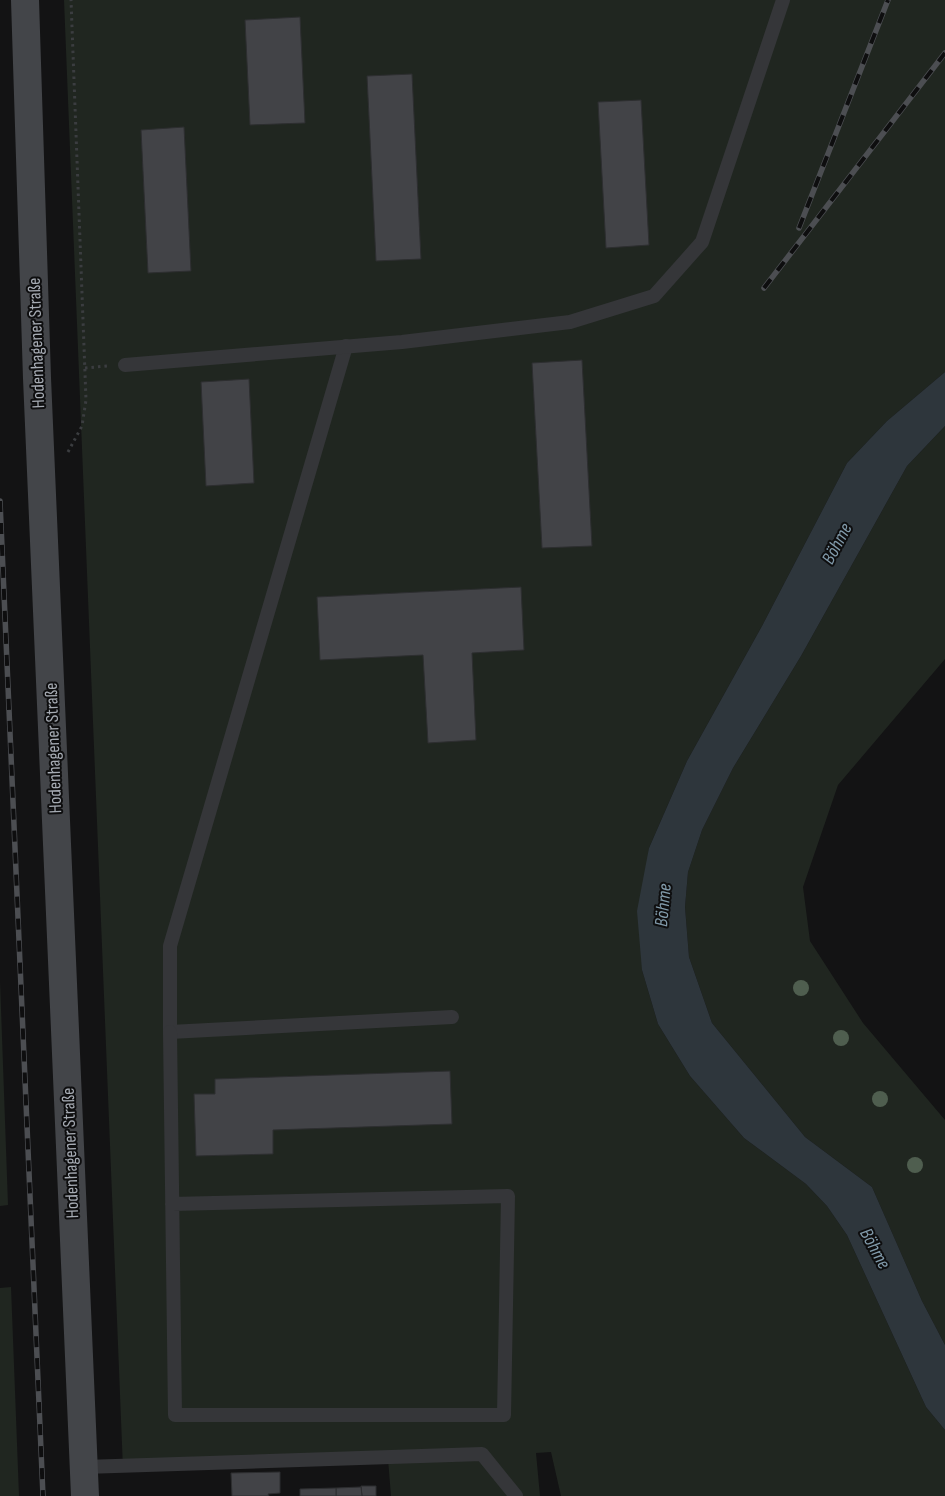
<svg xmlns="http://www.w3.org/2000/svg" width="945" height="1496" font-family="'Sofia Sans Condensed',sans-serif">
<style>
.green{fill:#202620}
.water{fill:#2e363c}
.building{fill:#424347;stroke:#2d2e30}
.lines{fill:none;stroke-linecap:round;stroke-linejoin:round}
.path{stroke:#3b3d40;stroke-width:3;stroke-dasharray:2.5 4;stroke-linecap:butt}
.lane{stroke:#353639;stroke-width:14}
.secondary{stroke:#434549;stroke-width:28}
.rail-casing{stroke:#4c4e52;stroke-width:5.5}
.rail{stroke:#0e0e0f;stroke-width:4;stroke-dasharray:11;stroke-linecap:butt}
.tree{fill:#4f5e4f}
.labels{text-anchor:middle;stroke-width:4;stroke-linejoin:round;paint-order:stroke}
.street-label{font-size:18px;fill:#a6abb3;stroke:#0e0e0f}
.water-label{font-size:19px;font-style:italic;fill:#819aaa;stroke:#0e0e0f}
</style>
<rect width="100%" height="100%" fill="#131314"/>
<g class="green">
<polygon points="64,0 945,0 945,372 887,421 847,463 762,626 687,761 649,848 642,970 658,1024 690,1076 744,1138 806,1184 827,1206 847,1235 926,1407 945,1430 945,1496 561,1496 551,1452 536,1453 540,1496 391,1496 388,1459 123,1469"/>
<polygon points="945,426 945,659 838,785 803,887 810,941 863,1023 945,1120 945,1345 922,1301 872,1187 805,1137 712,1023 689,957 685,907 688,872 702,830 733,768 801,656 907,466"/>
<polygon points="0,981 8,1205 0,1206"/>
<polygon points="11,1287 19,1496 0,1496 0,1288"/>
</g>
<polygon class="water" points="945,372 945,426 907,466 801,656 733,768 702,830 688,872 685,907 689,957 712,1023 805,1137 872,1187 922,1301 945,1345 945,1430 926,1407 847,1235 827,1206 806,1184 744,1138 690,1076 658,1024 642,970 637,911 649,848 687,761 762,626 847,463 887,421"/>
<g class="building">
<polygon points="300,17 305,123 250,125 245,20"/>
<polygon points="412,74 421,259 376,261 367,76"/>
<polygon points="641,100 649,245 606,248 598,102"/>
<polygon points="184,127 191,271 148,273 141,130"/>
<polygon points="582,360 592,546 542,548 532,363"/>
<polygon points="249,379 254,483 206,486 201,382"/>
<polygon points="521,587 524,650 472,653 476,740 428,743 423,655 320,660 317,597"/>
<polygon points="450,1071 452,1124 273,1130 273,1154 196,1156 194,1094 215,1094 215,1079"/>
<polygon points="280,1472 280,1493 268,1494 269,1496 232,1496 231,1473"/>
<polygon points="361,1486 376,1486 376,1496 362,1496"/>
<polygon points="361,1487 362,1496 336,1496 336,1488"/>
<polygon points="336,1488 336,1496 300,1496 300,1489"/>
</g>
<g class="lines">
<g class="path">
<polyline points="85,368 107,366"/>
<polyline points="68,452 82,426 86,400 71,0"/>
</g>
<g class="lane">
<polyline points="346,346 170,946 170,1032 452,1017"/>
<polyline points="125,365 402,342 570,322 654,296 702,242 783,0"/>
<polyline points="170,1032 175,1415 504,1415 508,1196 172,1204"/>
<polyline points="84,1467 482,1454 516,1496"/>
</g>
<polyline class="secondary" points="25,0 37,378 85,1496"/>
<g class="rail-casing">
<g id="rail">
<polyline points="799,228 888,0"/>
<polyline points="764,288 945,53"/>
<polyline points="0,501 43,1496"/>
</g>
</g>
<use href="#rail" class="rail"/>
</g>
<g class="tree">
<circle cx="801" cy="988" r="8"/>
<circle cx="841" cy="1038" r="8"/>
<circle cx="880" cy="1099" r="8"/>
<circle cx="915" cy="1165" r="8"/>
</g>
<g class="labels">
<g class="street-label">
<text transform="translate(36 343) rotate(-92)" y="6">Hodenhagener Straße</text>
<text transform="translate(53 748) rotate(-92)" y="6">Hodenhagener Straße</text>
<text transform="translate(70 1153) rotate(-92)" y="6">Hodenhagener Straße</text>
</g>
<g class="water-label">
<text transform="translate(836 543) rotate(-62)" y="7">Böhme</text>
<text transform="translate(662 905) rotate(-85)" y="7">Böhme</text>
<text transform="translate(876 1248) rotate(61)" y="7">Böhme</text>
</g>
</g>
</svg>
